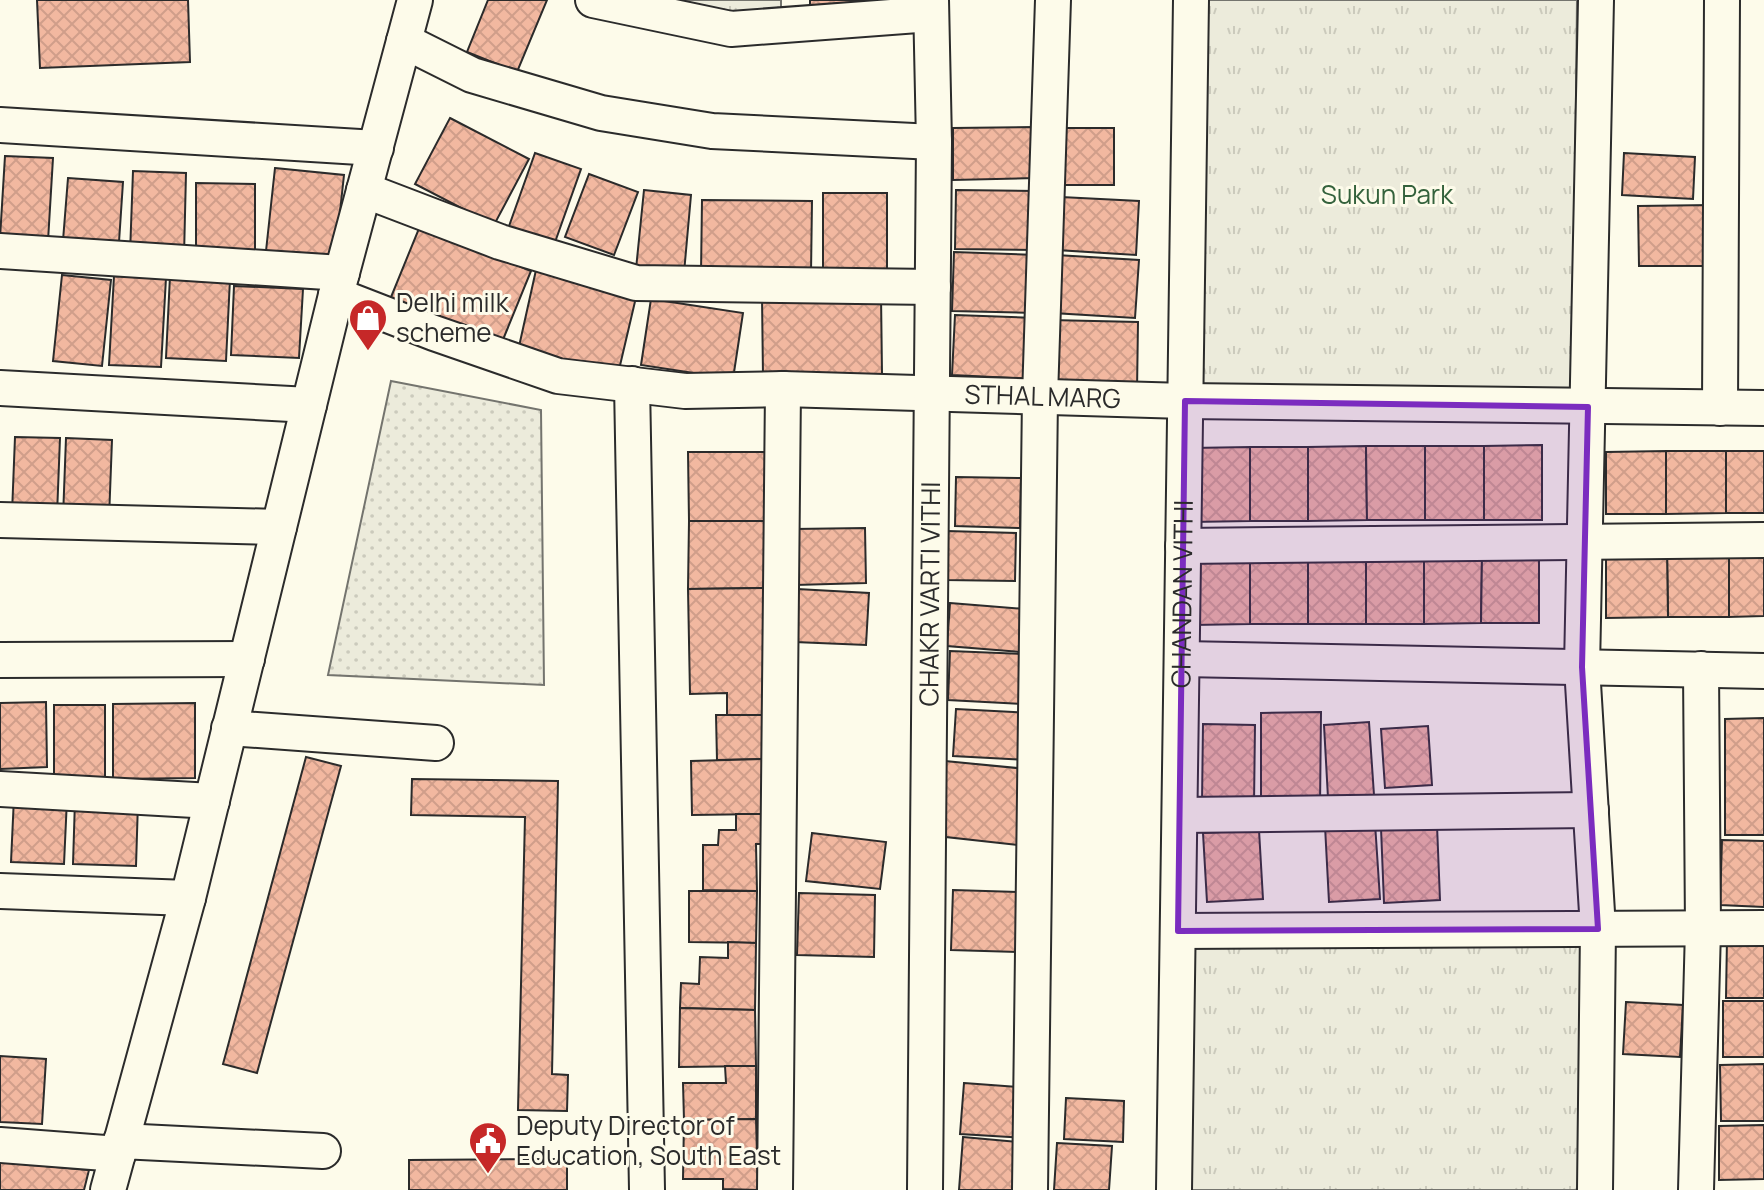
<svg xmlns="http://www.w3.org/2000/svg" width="1764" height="1190" font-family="Manrope,sans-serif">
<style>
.grass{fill:url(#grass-dots);stroke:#74746e;stroke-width:2}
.park{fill:url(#park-tufts);stroke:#74746e;stroke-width:2}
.building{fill:url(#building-cross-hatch);stroke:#2b2b2b;stroke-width:2}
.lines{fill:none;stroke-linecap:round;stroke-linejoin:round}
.minor-casing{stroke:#2b2b2b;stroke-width:38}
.minor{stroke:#fdfbea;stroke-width:34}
.marked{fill:#7b2cbf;fill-opacity:0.2;stroke:#7b2cbf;stroke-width:6;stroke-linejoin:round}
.labels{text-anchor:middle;stroke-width:6;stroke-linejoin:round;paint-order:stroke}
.park-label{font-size:26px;fill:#34623c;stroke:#fdfbea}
.poi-label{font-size:26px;fill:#2b2b2b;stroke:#fdfbea;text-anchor:start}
.street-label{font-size:26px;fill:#2b2b2b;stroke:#fdfbea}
</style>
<defs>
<pattern id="grass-dots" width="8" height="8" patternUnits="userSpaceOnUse" patternTransform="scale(2)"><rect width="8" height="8" fill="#ecebdb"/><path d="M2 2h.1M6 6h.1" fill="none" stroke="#cbcabc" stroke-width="1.8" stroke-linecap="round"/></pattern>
<pattern id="park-tufts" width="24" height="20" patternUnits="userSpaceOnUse" patternTransform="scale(2)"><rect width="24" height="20" fill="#ecebdb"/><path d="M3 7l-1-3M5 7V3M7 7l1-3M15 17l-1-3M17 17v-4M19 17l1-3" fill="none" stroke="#cbcabc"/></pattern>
<pattern id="building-cross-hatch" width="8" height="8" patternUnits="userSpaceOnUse" patternTransform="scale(2)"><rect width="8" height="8" fill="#f2b8a0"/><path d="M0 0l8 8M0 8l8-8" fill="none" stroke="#d09e8a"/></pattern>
</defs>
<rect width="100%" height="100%" fill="#fdfbea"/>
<polygon class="grass" points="391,381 541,410 544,685 328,675"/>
<g class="park">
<polygon points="632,0 781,0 781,10 727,15"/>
<polygon points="1201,0 1577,0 1573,391 1198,389"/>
<polygon points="1598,929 1595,1190 1174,1190 1178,931"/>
</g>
<g class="building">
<polygon points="37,0 188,0 190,62 40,68"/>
<polygon points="488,0 547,0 517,72 467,52"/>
<polygon points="810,0 888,0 888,8 810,12"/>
<polygon points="450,118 529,159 494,225 415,184"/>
<polygon points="1034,127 1035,178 953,180 953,128"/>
<polygon points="1053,128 1114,128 1114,185 1052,185"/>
<polygon points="535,153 581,169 554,245 508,229"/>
<polygon points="1624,153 1695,157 1693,199 1622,195"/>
<polygon points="5,156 53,158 48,241 0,238"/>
<polygon points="275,168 344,175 335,258 266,251"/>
<polygon points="133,171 186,173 184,256 130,254"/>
<polygon points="589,174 638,192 614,255 565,237"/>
<polygon points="68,178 123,182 118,257 62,253"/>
<polygon points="196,183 255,184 255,251 196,251"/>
<polygon points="644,190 691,195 684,273 636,269"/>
<polygon points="956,190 1037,191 1036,250 955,249"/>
<rect x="823" y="193" width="64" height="86"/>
<polygon points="1061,197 1139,201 1136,255 1057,250"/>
<polygon points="702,200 812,201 811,273 701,273"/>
<polygon points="1711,205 1711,266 1639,266 1638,206"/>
<polygon points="420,226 531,271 500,347 389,302"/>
<polygon points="954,252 1037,255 1035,313 952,311"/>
<polygon points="1056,255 1139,260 1135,318 1053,313"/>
<polygon points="536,270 637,293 618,374 518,351"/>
<polygon points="62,275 111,280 102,366 53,361"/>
<polygon points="114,276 166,278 161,367 109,365"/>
<polygon points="170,276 230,279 226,361 166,358"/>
<polygon points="234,286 303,289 299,358 231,355"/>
<polygon points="881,295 882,374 763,376 762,297"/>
<polygon points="651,299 743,313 733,379 641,365"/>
<polygon points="955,315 1035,318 1031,379 952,375"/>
<polygon points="1050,320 1138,322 1137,391 1048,389"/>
<polygon points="15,437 60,438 57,515 12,513"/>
<polygon points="66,438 112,440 109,519 63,518"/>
<polygon points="1542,445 1542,520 1484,520 1484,446"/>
<polygon points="1366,446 1367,520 1308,521 1308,447"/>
<polygon points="1366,446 1425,446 1425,520 1367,520"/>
<rect x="1425" y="446" width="59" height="74"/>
<polygon points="1250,447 1250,521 1191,522 1191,448"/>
<rect x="1250" y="447" width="58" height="74"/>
<polygon points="1666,451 1726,451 1726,513 1666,514"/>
<polygon points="1666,451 1666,514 1606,514 1606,452"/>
<rect x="1726" y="451" width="38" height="62"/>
<polygon points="688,452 766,452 765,521 689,521"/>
<polygon points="956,477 1021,478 1020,528 955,526"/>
<polygon points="689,521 765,521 765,588 688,589"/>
<polygon points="865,528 866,583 795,585 794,529"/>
<polygon points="947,531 1016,533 1015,581 946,580"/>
<polygon points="1729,550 1729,617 1668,617 1667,551"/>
<polygon points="1729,550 1764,550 1764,616 1729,617"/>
<polygon points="1606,551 1667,551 1668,617 1606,618"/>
<polygon points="1424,556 1424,624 1366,624 1366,557"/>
<polygon points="1424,556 1482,556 1481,623 1424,624"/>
<polygon points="1482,556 1539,556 1539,623 1481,623"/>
<polygon points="1308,557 1308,624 1250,624 1250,558"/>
<rect x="1308" y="557" width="58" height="67"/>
<polygon points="1193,558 1250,558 1250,624 1193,625"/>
<polygon points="765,588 767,715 727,715 727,693 690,694 688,589"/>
<polygon points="797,589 869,593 866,645 795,642"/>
<polygon points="950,603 1024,609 1020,652 947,646"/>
<polygon points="950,651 1025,654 1023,704 948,700"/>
<polygon points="46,702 47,767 0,769 0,703"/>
<polygon points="195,703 195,778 113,779 113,704"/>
<rect x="54" y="705" width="51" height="72"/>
<polygon points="956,709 1032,713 1029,760 953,756"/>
<polygon points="1321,712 1320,807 1261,807 1261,713"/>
<polygon points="716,715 767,715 767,759 717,760"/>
<polygon points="1764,718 1764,835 1725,835 1725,719"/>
<polygon points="1369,722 1374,795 1328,798 1324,725"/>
<polygon points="1203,724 1255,725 1254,804 1202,803"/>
<polygon points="1428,726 1432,785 1385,788 1381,729"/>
<polygon points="306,757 341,766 257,1073 223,1064"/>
<polygon points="767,759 768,814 692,815 691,761"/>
<polygon points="945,761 1027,769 1018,845 937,836"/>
<polygon points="412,779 558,781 552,1074 568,1075 567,1111 518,1110 525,817 411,815"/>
<polygon points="14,797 67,799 64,864 11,862"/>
<polygon points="75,800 138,802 136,866 73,864"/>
<polygon points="736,814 768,814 767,844 756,844 757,891 703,890 703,845 718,845 719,830 736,830"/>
<polygon points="1375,823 1380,899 1329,902 1325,826"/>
<polygon points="1437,825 1440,900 1384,903 1381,828"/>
<polygon points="1259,830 1263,899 1207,902 1203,833"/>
<polygon points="812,833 886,842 880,889 806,881"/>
<polygon points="1722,840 1764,841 1764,907 1720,905"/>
<polygon points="953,890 1022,892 1020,952 951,950"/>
<polygon points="689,891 757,891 756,943 689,942"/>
<polygon points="799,893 875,895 874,957 797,955"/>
<polygon points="1727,938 1764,939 1764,998 1726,998"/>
<polygon points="728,942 756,943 755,1010 680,1008 681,983 699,984 700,957 728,958"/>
<rect x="1723" y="1001" width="41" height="56"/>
<polygon points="1626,1002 1683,1005 1680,1057 1623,1054"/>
<polygon points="680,1008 755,1010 756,1066 679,1067"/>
<polygon points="0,1056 46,1059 42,1124 0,1122"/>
<polygon points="1764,1064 1764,1121 1721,1121 1720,1065"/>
<polygon points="725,1066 756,1066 756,1119 684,1120 683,1083 726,1083"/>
<polygon points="964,1083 1030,1088 1026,1138 960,1134"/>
<polygon points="1066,1098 1124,1101 1123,1142 1064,1139"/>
<polygon points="756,1119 758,1190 723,1189 723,1179 683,1179 684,1120"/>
<polygon points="1764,1125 1764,1179 1719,1180 1719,1126"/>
<polygon points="963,1137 1028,1143 1024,1190 959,1190"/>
<polygon points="1057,1143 1112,1146 1109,1190 1054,1190"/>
<polygon points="567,1159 567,1190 409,1190 409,1160"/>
<polygon points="0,1162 89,1170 84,1190 0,1190"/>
</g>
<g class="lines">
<g class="minor-casing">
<g id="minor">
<polyline points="593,0 731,29 931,14"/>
<polyline points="404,41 472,75 601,113 712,131 934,142"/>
<polyline points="0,125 376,148"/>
<polyline points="364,190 500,242 636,283 933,287"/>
<polyline points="0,251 342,273"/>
<path id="s1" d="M336,295l98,38 124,43 127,15 98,-2 402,12 579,7"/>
<polyline points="632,384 647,1190"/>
<polyline points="0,388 309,405"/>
<polyline points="1720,408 1722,0"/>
<polyline points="0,520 279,527"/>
<polyline points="1183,546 1764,540"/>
<polyline points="1182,659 1764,671"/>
<polyline points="0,660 247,659"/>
<polyline points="229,728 436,743"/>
<polyline points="0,789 212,801"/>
<polyline points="1180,815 1591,810"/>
<polyline points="0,891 188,898"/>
<polyline points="1178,931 1764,928"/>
<polyline points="121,1141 323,1151"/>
<polyline points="0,1145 118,1154"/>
<polyline points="108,1190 188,898 336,295 415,0"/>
<polyline points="775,1190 783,389"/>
<path id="s2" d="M925,1190l9,-1048 -3,-142"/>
<polyline points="1030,1190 1040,397 1053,0"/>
<path id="s3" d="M1174,1190l17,-1190"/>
<polyline points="1595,1190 1598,929 1582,667 1596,0"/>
<polyline points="1696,1190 1703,929 1701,669"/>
</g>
</g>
<use href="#minor" class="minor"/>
</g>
<path class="marked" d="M1185,401l403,6 -6,260 16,262 -420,2z"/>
<defs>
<g id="shop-pin" transform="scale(2)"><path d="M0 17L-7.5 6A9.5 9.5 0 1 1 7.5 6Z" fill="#c62828" stroke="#fdfbea"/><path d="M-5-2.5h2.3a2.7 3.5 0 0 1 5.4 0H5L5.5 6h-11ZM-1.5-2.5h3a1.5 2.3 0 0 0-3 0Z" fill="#fff"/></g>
<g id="civic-pin" transform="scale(2)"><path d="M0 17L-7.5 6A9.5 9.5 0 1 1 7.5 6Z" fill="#c62828" stroke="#fdfbea"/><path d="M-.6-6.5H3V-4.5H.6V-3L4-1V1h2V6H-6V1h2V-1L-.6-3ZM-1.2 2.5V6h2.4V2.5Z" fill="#fff"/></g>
</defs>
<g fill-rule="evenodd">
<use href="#shop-pin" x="368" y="318"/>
<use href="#civic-pin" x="488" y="1141"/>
</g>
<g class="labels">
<g class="park-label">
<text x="1387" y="204">Sukun Park</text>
</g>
<g class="poi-label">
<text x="396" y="312">Delhi milk<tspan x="396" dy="30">scheme</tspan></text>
<text x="516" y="1135">Deputy Director of<tspan x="516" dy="30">Education, South East</tspan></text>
</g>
<g class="street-label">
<text dy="9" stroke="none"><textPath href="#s1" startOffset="722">STHAL MARG</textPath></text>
<text dy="9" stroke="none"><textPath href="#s2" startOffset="596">CHAKR VARTI VITHI</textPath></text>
<text dy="9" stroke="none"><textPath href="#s3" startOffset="596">CHANDAN VITHI</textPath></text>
</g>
</g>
</svg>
